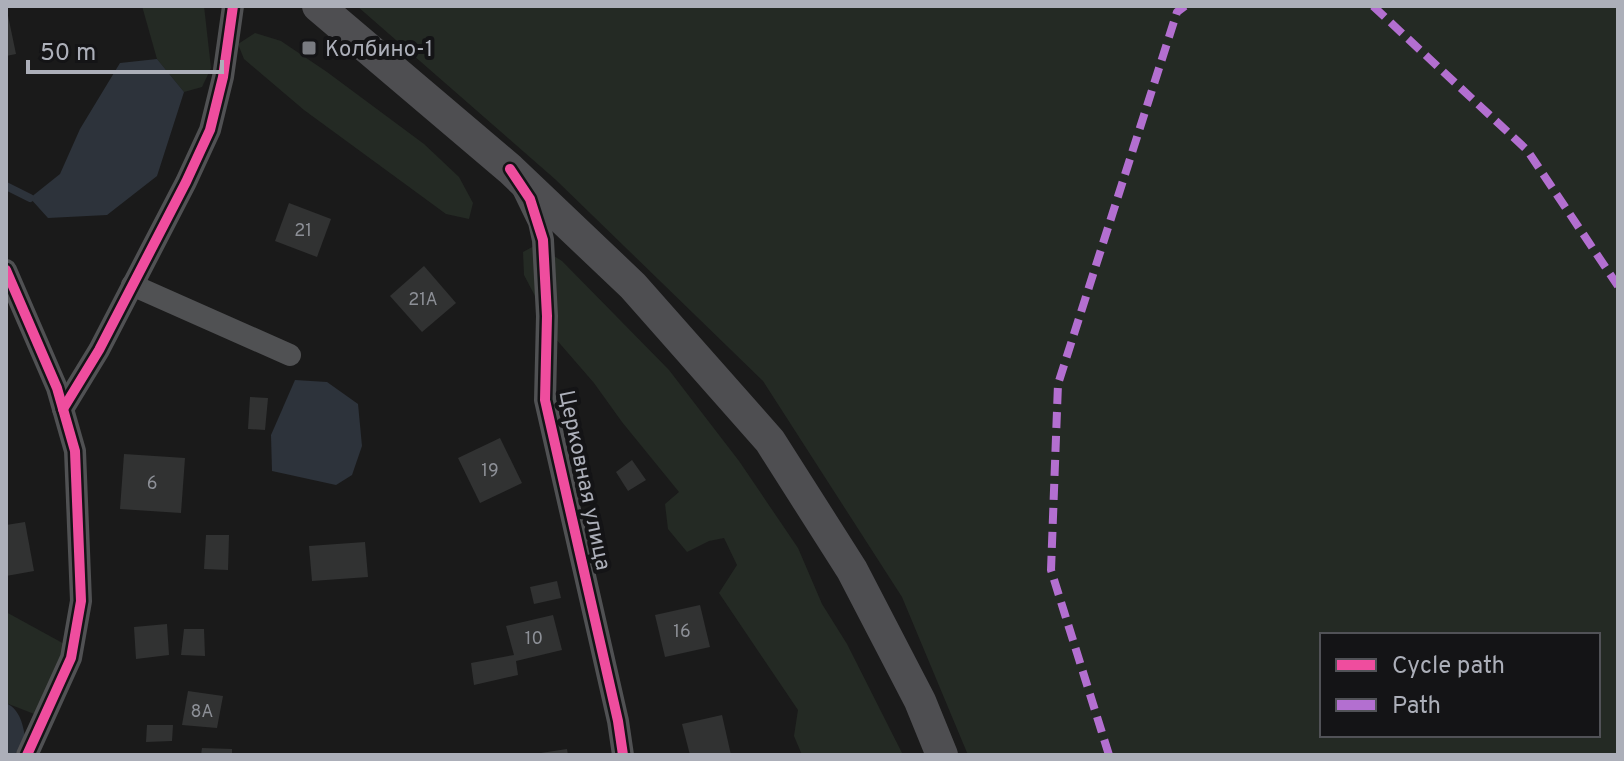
<svg xmlns="http://www.w3.org/2000/svg" width="1624" height="761" font-family="Overpass,sans-serif">
<style>
.green{fill:#242a24;fill-rule:evenodd}
.water{fill:#2d333b}
.lines{fill:none;stroke-linecap:round;stroke-linejoin:round}
.stream{stroke:#2d333b;stroke-width:8}
.building{fill:#313232}
.minor{stroke:#505153;stroke-width:22}
.secondary{stroke:#4e4e51;stroke-width:32}
.quiet{stroke:#b36fd0;stroke-width:8;stroke-dasharray:16 8;stroke-linecap:butt}
.cycleway-casing{stroke:#141416;stroke-width:15}
.cycleway{stroke:#ef4d9e;stroke-width:10}
.poi-dot{fill:#797b81;stroke:#141416;stroke-width:3}
.labels{text-anchor:middle;stroke-width:8;stroke-linejoin:round;paint-order:stroke}
.number-label{font-size:18px;fill:#8d9097}
.poi-label{font-size:22px;fill:#acafb9;stroke:#141416;text-anchor:start}
.street-label{font-size:22px;fill:#acafb9;stroke:#141416}
</style>
<rect width="100%" height="100%" fill="#1a1a1a"/>
<g class="green">
<polygon points="142,6 204,6 211,68 202,87 184,92 157,59"/>
<path d="M357,6h1261v749h-650l-66,-158 -139,-216 -207,-201zM1598,635v100h-276v-100z"/>
<polygon points="255,33 281,41 327,72 424,144 459,177 473,203 469,219 446,214 304,110 244,59 238,44"/>
<polygon points="536,245 562,261 669,370 739,461 798,548 822,604 847,644 903,755 802,755 794,736 798,710 719,593 737,565 724,538 709,541 687,552 668,529 665,504 679,492 622,422 594,383 542,323 535,296 524,275 523,252"/>
<polygon points="6,612 68,646 42,717 6,703"/>
</g>
<g class="water">
<polygon points="157,59 184,92 157,176 107,215 48,218 30,198 60,174 80,129 120,63"/>
<polygon points="295,380 327,382 358,404 362,446 352,475 336,485 272,471 271,435"/>
<path d="M6,703c15,7 17,23 20,38l-12,14h-8z"/>
</g>
<g class="lines">
<polyline class="stream" points="6,186 30,198"/>
</g>
<g class="building">
<polygon points="6,6 16,54 6,56"/>
<polygon points="289,203 331,219 317,257 275,241"/>
<polygon points="424,266 456,303 422,332 390,296"/>
<polygon points="250,397 268,398 265,430 248,429"/>
<polygon points="500,438 522,483 480,503 458,458"/>
<polygon points="124,454 185,458 181,513 120,509"/>
<polygon points="632,460 646,480 628,491 616,472"/>
<polygon points="25,522 34,571 6,576 6,525"/>
<polygon points="206,535 229,535 228,570 204,569"/>
<polygon points="365,542 368,577 312,581 309,546"/>
<polygon points="557,581 561,598 534,604 530,587"/>
<polygon points="700,605 710,647 665,657 655,615"/>
<polygon points="553,615 562,650 516,661 518,675 474,685 471,663 514,655 506,626"/>
<polygon points="167,624 169,655 136,659 134,627"/>
<polygon points="184,629 204,629 205,656 181,655"/>
<polygon points="188,691 223,696 217,728 182,725"/>
<polygon points="722,715 731,755 690,755 682,724"/>
<polygon points="147,725 173,725 172,741 146,742"/>
<polygon points="202,748 232,749 232,755 201,755"/>
<polygon points="567,749 568,755 541,755 541,753"/>
</g>
<g class="lines">
<g class="minor">
<polyline points="523,189 539,222 543,240 547,316 545,400 618,721 623,755"/>
<polyline points="6,270 57,388 75,451 81,601 71,658 27,755"/>
<polyline points="132,285 290,355"/>
<polyline points="63,409 99,350 186,182 210,130 223,77 233,6"/>
</g>
<polyline class="secondary" points="318,6 510,169 633,286 770,441 852,570 920,701 942,755"/>
<g class="quiet">
<polyline points="1373,6 1527,150 1618,286"/>
<polyline points="1109,755 1051,570 1058,384 1177,12 1185,6"/>
</g>
<g class="cycleway-casing">
<g id="cycleway">
<polyline points="510,169 530,199 543,240 547,316 545,400 618,721 623,755"/>
<polyline points="6,270 57,388 75,451 81,601 71,658 27,755"/>
<polyline points="63,409 99,350 186,182 210,130 223,77 233,6"/>
</g>
</g>
<use href="#cycleway" class="cycleway"/>
</g>
<rect class="poi-dot" x="301" y="40" width="16" height="16" rx="4"/>
<g class="labels">
<g class="number-label">
<text x="303" y="236">21</text>
<text x="423" y="305">21А</text>
<text x="490" y="476">19</text>
<text x="152" y="489">6</text>
<text x="682" y="637">16</text>
<text x="534" y="644">10</text>
<text x="202" y="717">8А</text>
</g>
<g class="poi-label">
<text x="325" y="56">Колбино-1</text>
</g>
<g class="street-label">
<text transform="translate(586 480) rotate(78)" y="8">Церковная улица</text>
</g>
</g>
<rect width="1624" height="761" fill="none" stroke="#acafb9" stroke-width="16"/>
<rect x="1320" y="633" width="280" height="104" fill="#141416" stroke="#515257" stroke-width="2"/>
<rect x="1336" y="659" width="40" height="12" fill="#ef4d9e" stroke="#515257" stroke-width="2"/>
<text x="1392" y="673" font-size="24" fill="#acafb9">Cycle path</text>
<rect x="1336" y="699" width="40" height="12" fill="#b36fd0" stroke="#515257" stroke-width="2"/>
<text x="1392" y="713" font-size="24" fill="#acafb9">Path</text>
<path d="M28 60v12h194v-12" fill="none" stroke="#acafb9" stroke-width="4"/>
<text x="40" y="60" font-size="24" fill="#acafb9" stroke="#141416" stroke-width="6" paint-order="stroke">50 m</text>
</svg>
